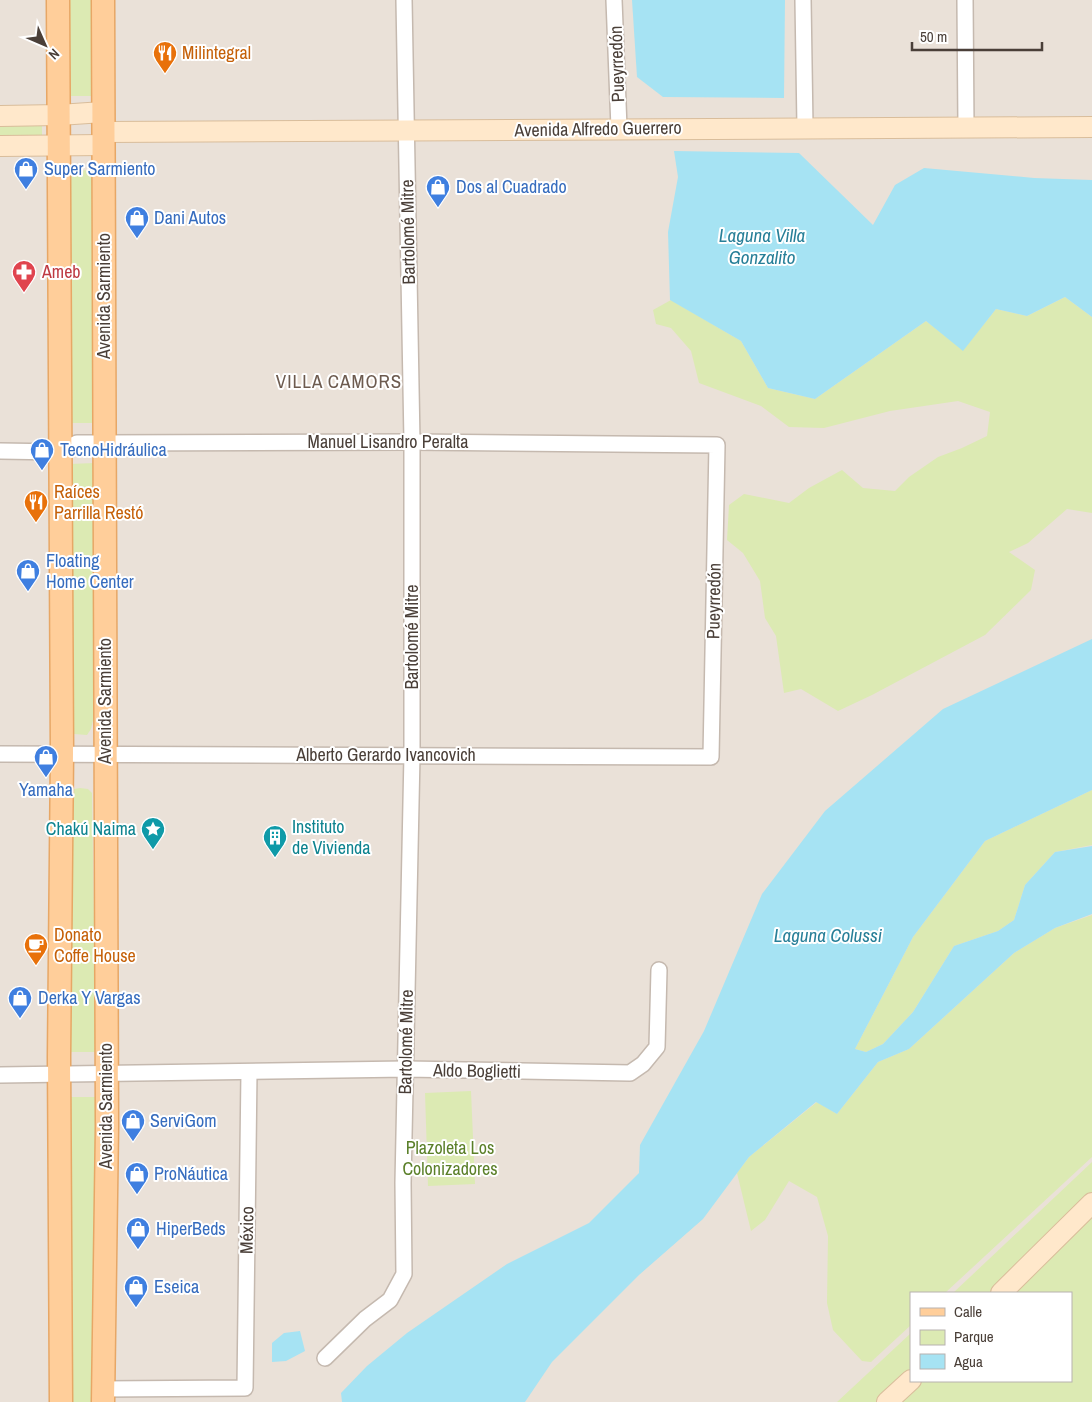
<svg xmlns="http://www.w3.org/2000/svg" width="1092" height="1402" font-family="'Archivo Narrow',sans-serif">
<style>
.residential{fill:#eae1d8;fill-rule:evenodd}
.green{fill:#dceab3}
.water{fill:#a6e3f3}
.lines{fill:none;stroke-linecap:round;stroke-linejoin:round}
.street-casing{stroke:#c5b9af;stroke-width:18}
.secondary-casing{stroke:#d9bd9b;stroke-width:22}
.primary-casing{stroke:#e7a766;stroke-width:25}
.street{stroke:#fff;stroke-width:15}
.secondary{stroke:#ffe8cb;stroke-width:20}
.primary{stroke:#ffce9a;stroke-width:22}
.labels{text-anchor:middle;stroke-width:4;stroke-linejoin:round;paint-order:stroke}
.food-label{font-size:18px;fill:#c56008;stroke:#fff;text-anchor:start}
.street-label{font-size:18px;fill:#4a3f38;stroke:#fff}
.shop-label{font-size:18px;fill:#366cbe;stroke:#fff;text-anchor:start}
.health-label{font-size:18px;fill:#be3a42;stroke:#fff;text-anchor:start}
.culture-label{font-size:18px;fill:#0d838f;stroke:#fff;text-anchor:start}
.park-label{font-size:18px;fill:#5a7f28;stroke:#fff}
.water-label{font-size:19px;font-style:italic;fill:#277f98;stroke:#fff}
.neighbourhood-label{font-size:19px;letter-spacing:1px;fill:#6d5b4f;stroke:#fff}
</style>
<rect width="100%" height="100%" fill="#f5f0ea"/>
<path class="residential" d="M0,0h1092v1402h-1092zM911,1293h160v88h-160z"/>
<g class="green">
<rect x="70" y="0" width="23" height="96"/>
<polygon points="0,123 42,123 42,136 0,137"/>
<polygon points="92,170 95,423 70,423 67,171"/>
<polygon points="1065,297 1092,317 1092,513 1067,509 1028,543 1009,552 1035,570 1031,590 985,635 872,695 838,711 801,689 784,693 776,636 765,618 760,581 743,553 727,540 729,505 744,494 789,503 809,488 842,470 863,488 895,491 909,477 938,457 962,448 987,436 990,412 958,401 890,411 824,428 789,427 761,406 699,383 691,351 671,328 656,324 653,310 671,300 741,341 768,388 815,399 926,321 963,350 996,309 1027,316"/>
<polygon points="95,463 94,716 91,729 87,735 74,734 73,728 69,464"/>
<polygon points="80,788 88,789 92,793 96,1052 71,1052 70,794 74,789"/>
<polygon points="1092,790 1092,845 1055,852 1025,885 1014,920 998,931 954,946 913,1012 883,1044 866,1052 855,1049 913,937 985,841"/>
<polygon points="1092,915 1092,1157 945,1293 911,1293 911,1325 871,1362 862,1361 833,1330 827,1303 828,1236 817,1197 789,1181 765,1220 751,1231 737,1173 749,1157 817,1102 837,1114 878,1062 909,1049 1014,953 1055,928"/>
<polygon points="471,1091 475,1184 428,1186 425,1093"/>
<polygon points="71,1097 96,1097 96,1402 70,1402"/>
<polygon points="1092,1162 1092,1402 837,1402 911,1333 911,1381 1071,1381 1071,1293 953,1293"/>
</g>
<g class="water">
<polygon points="632,0 785,0 784,98 663,97 637,77"/>
<polygon points="674,151 799,153 873,225 895,185 924,168 1034,178 1092,180 1092,317 1065,297 1027,316 996,309 963,351 926,321 815,399 768,388 741,341 670,300 668,232 678,177"/>
<polygon points="1092,639 1092,790 985,841 913,937 855,1049 866,1052 883,1044 913,1012 954,946 998,931 1014,920 1025,885 1055,852 1092,846 1092,914 1055,928 1014,953 909,1049 878,1062 837,1114 816,1102 749,1157 703,1219 639,1275 552,1362 525,1402 342,1402 341,1393 367,1366 407,1333 507,1264 589,1223 639,1173 640,1145 704,1031 762,894 825,811 943,709"/>
<polygon points="300,1331 305,1351 286,1361 272,1362 272,1343 284,1333"/>
</g>
<g class="lines">
<g class="street-casing">
<g id="street">
<polyline points="614,0 619,128"/>
<polyline points="803,0 805,127"/>
<polyline points="965,0 966,127"/>
<polyline points="0,451 60,452 77,443 104,443 412,442 717,445 711,757 0,754"/>
<polyline points="0,1075 406,1069 630,1073 643,1064 657,1047 659,970"/>
<polyline points="325,1358 365,1319 390,1300 404,1274 403,1183 412,755 412,442 404,0"/>
<polyline points="103,1389 245,1388 249,1072"/>
</g>
</g>
<g class="secondary-casing">
<g id="secondary">
<polyline points="0,116 59,115 103,112"/>
<polyline points="104,132 1092,127"/>
<polyline points="0,146 104,145"/>
<polyline points="1001,1293 1092,1203"/>
<polyline points="887,1402 911,1380"/>
</g>
</g>
<g class="primary-casing">
<g id="primary">
<polyline points="58,0 62,753 59,1057 61,1402"/>
<polyline points="103,0 107,1127 103,1402"/>
</g>
</g>
<use href="#street" class="street"/>
<use href="#secondary" class="secondary"/>
<use href="#primary" class="primary"/>
</g>
<defs>
<g id="restaurant-pin" transform="scale(1.25)"><path d="M0 17L-7.5 6A9.5 9.5 0 1 1 7.5 6Z" fill="#e8710a" stroke="#fff"/><path d="M-5-6h1v4h1v-4h1v4h1v-4h1v5L-1.5 .5V6h-2V.5L-5-1ZM5-6V6H3V1.5H1.5Q1.5-4 5-6Z" fill="#fff"/></g>
<g id="shop-pin" transform="scale(1.25)"><path d="M0 17L-7.5 6A9.5 9.5 0 1 1 7.5 6Z" fill="#3f7fe0" stroke="#fff"/><path d="M-5-2.5h2.3a2.7 3.5 0 0 1 5.4 0H5L5.5 6h-11ZM-1.5-2.5h3a1.5 2.3 0 0 0-3 0Z" fill="#fff"/></g>
<g id="pharmacy-pin" transform="scale(1.25)"><path d="M0 17L-7.5 6A9.5 9.5 0 1 1 7.5 6Z" fill="#e0444e" stroke="#fff"/><path d="M-2-6h4v4h4v4h-4v4h-4v-4h-4v-4h4Z" fill="#fff"/></g>
<g id="sight-pin" transform="scale(1.25)"><path d="M0 17L-7.5 6A9.5 9.5 0 1 1 7.5 6Z" fill="#0f9aa8" stroke="#fff"/><path d="M0-6L1.8-2.2L6-1.7L2.9 1.2L3.7 5.4L0 3.3L-3.7 5.4L-2.9 1.2L-6-1.7L-1.8-2.2Z" fill="#fff"/></g>
<g id="building-pin" transform="scale(1.25)"><path d="M0 17L-7.5 6A9.5 9.5 0 1 1 7.5 6Z" fill="#0f9aa8" stroke="#fff"/><path d="M-4-6H4V6H1V3H-1V6H-4ZM-2.5-4.3h1.7v1.8h-1.7ZM.8-4.3h1.7v1.8H.8ZM-2.5-1h1.7V.8h-1.7ZM.8-1h1.7V.8H.8Z" fill="#fff"/></g>
<g id="cafe-pin" transform="scale(1.25)"><path d="M0 17L-7.5 6A9.5 9.5 0 1 1 7.5 6Z" fill="#e8710a" stroke="#fff"/><path d="M-5.5-4.5H6V0H3Q3 3.5 0 3.5H-2.5Q-5.5 3.5-5.5 0ZM3-3.2v2h1.7v-2ZM-6 4.5H4V6H-6Z" fill="#fff"/></g>
</defs>
<g fill-rule="evenodd">
<use href="#restaurant-pin" x="165" y="53"/>
<use href="#shop-pin" x="26" y="169"/>
<use href="#shop-pin" x="438" y="187"/>
<use href="#shop-pin" x="137" y="218"/>
<use href="#pharmacy-pin" x="24" y="272"/>
<use href="#shop-pin" x="42" y="450"/>
<use href="#restaurant-pin" x="36" y="502"/>
<use href="#shop-pin" x="28" y="571"/>
<use href="#shop-pin" x="46" y="757"/>
<use href="#sight-pin" x="153" y="829"/>
<use href="#building-pin" x="275" y="837"/>
<use href="#cafe-pin" x="36" y="945"/>
<use href="#shop-pin" x="20" y="998"/>
<use href="#shop-pin" x="133" y="1121"/>
<use href="#shop-pin" x="137" y="1174"/>
<use href="#shop-pin" x="138" y="1229"/>
<use href="#shop-pin" x="136" y="1287"/>
</g>
<g class="labels">
<g class="food-label">
<text x="182" y="59">Milintegral</text>
<text x="54" y="498">Raíces<tspan x="54" dy="21">Parrilla Restó</tspan></text>
<text x="54" y="941">Donato<tspan x="54" dy="21">Coffe House</tspan></text>
</g>
<g class="street-label">
<text transform="translate(617 64) rotate(-92)" y="6">Pueyrredón</text>
<text transform="translate(598 129) rotate(-1)" y="6">Avenida Alfredo Guerrero</text>
<text transform="translate(408 232) rotate(-91)" y="6">Bartolomé Mitre</text>
<text transform="translate(104 296) rotate(-90)" y="6">Avenida Sarmiento</text>
<text x="388" y="448">Manuel Lisandro Peralta</text>
<text transform="translate(714 601) rotate(-89)" y="6">Pueyrredón</text>
<text transform="translate(412 637) rotate(-90)" y="6">Bartolomé Mitre</text>
<text transform="translate(105 701) rotate(-90)" y="6">Avenida Sarmiento</text>
<text x="386" y="761">Alberto Gerardo Ivancovich</text>
<text transform="translate(406 1042) rotate(-89)" y="6">Bartolomé Mitre</text>
<text transform="translate(477 1071) rotate(1)" y="6">Aldo Boglietti</text>
<text transform="translate(106 1106) rotate(-90)" y="6">Avenida Sarmiento</text>
<text transform="translate(247 1230) rotate(-89)" y="6">México</text>
</g>
<g class="shop-label">
<text x="44" y="175">Super Sarmiento</text>
<text x="456" y="193">Dos al Cuadrado</text>
<text x="154" y="224">Dani Autos</text>
<text x="60" y="456">TecnoHidráulica</text>
<text x="46" y="567">Floating<tspan x="46" dy="21">Home Center</tspan></text>
<text x="46" y="796" text-anchor="middle">Yamaha</text>
<text x="38" y="1004">Derka Y Vargas</text>
<text x="150" y="1127">ServiGom</text>
<text x="154" y="1180">ProNáutica</text>
<text x="156" y="1235">HiperBeds</text>
<text x="154" y="1293">Eseica</text>
</g>
<g class="health-label">
<text x="42" y="278">Ameb</text>
</g>
<g class="culture-label">
<text x="292" y="833">Instituto<tspan x="292" dy="21">de Vivienda</tspan></text>
<text x="136" y="835" text-anchor="end">Chakú Naima</text>
</g>
<g class="park-label">
<text x="450" y="1154">Plazoleta Los<tspan x="450" dy="21">Colonizadores</tspan></text>
</g>
<g class="water-label">
<text x="762" y="242">Laguna Villa<tspan x="762" dy="22">Gonzalito</tspan></text>
<text x="828" y="942">Laguna Colussi</text>
</g>
<g class="neighbourhood-label">
<text x="339" y="388">VILLA CAMORS</text>
</g>
</g>
<rect x="910" y="1292" width="162" height="90" fill="#ffffff" stroke="#b7b2af"/>
<rect x="920" y="1308" width="25" height="8" fill="#ffce9a" stroke="#b7b2af"/>
<text x="954" y="1317" font-size="15" fill="#4a3f38">Calle</text>
<rect x="920" y="1330" width="25" height="15" fill="#dceab3" stroke="#b7b2af"/>
<text x="954" y="1342" font-size="15" fill="#4a3f38">Parque</text>
<rect x="920" y="1354" width="25" height="15" fill="#a6e3f3" stroke="#b7b2af"/>
<text x="954" y="1367" font-size="15" fill="#4a3f38">Agua</text>
<g transform="translate(45 45) rotate(135)" stroke="#ffffff" stroke-width="4" paint-order="stroke">
<path d="M0-4L9 19L0 12L-9 19Z" fill="#4a3f38"/>
<text y="-8" font-size="14" font-weight="bold" text-anchor="middle" fill="#4a3f38">N</text>
</g>
<path d="M912 42v8h130v-8" fill="none" stroke="#4a3f38" stroke-width="2.5"/>
<text x="920" y="42" font-size="15" fill="#4a3f38" stroke="#ffffff" stroke-width="4" paint-order="stroke">50 m</text>
</svg>
